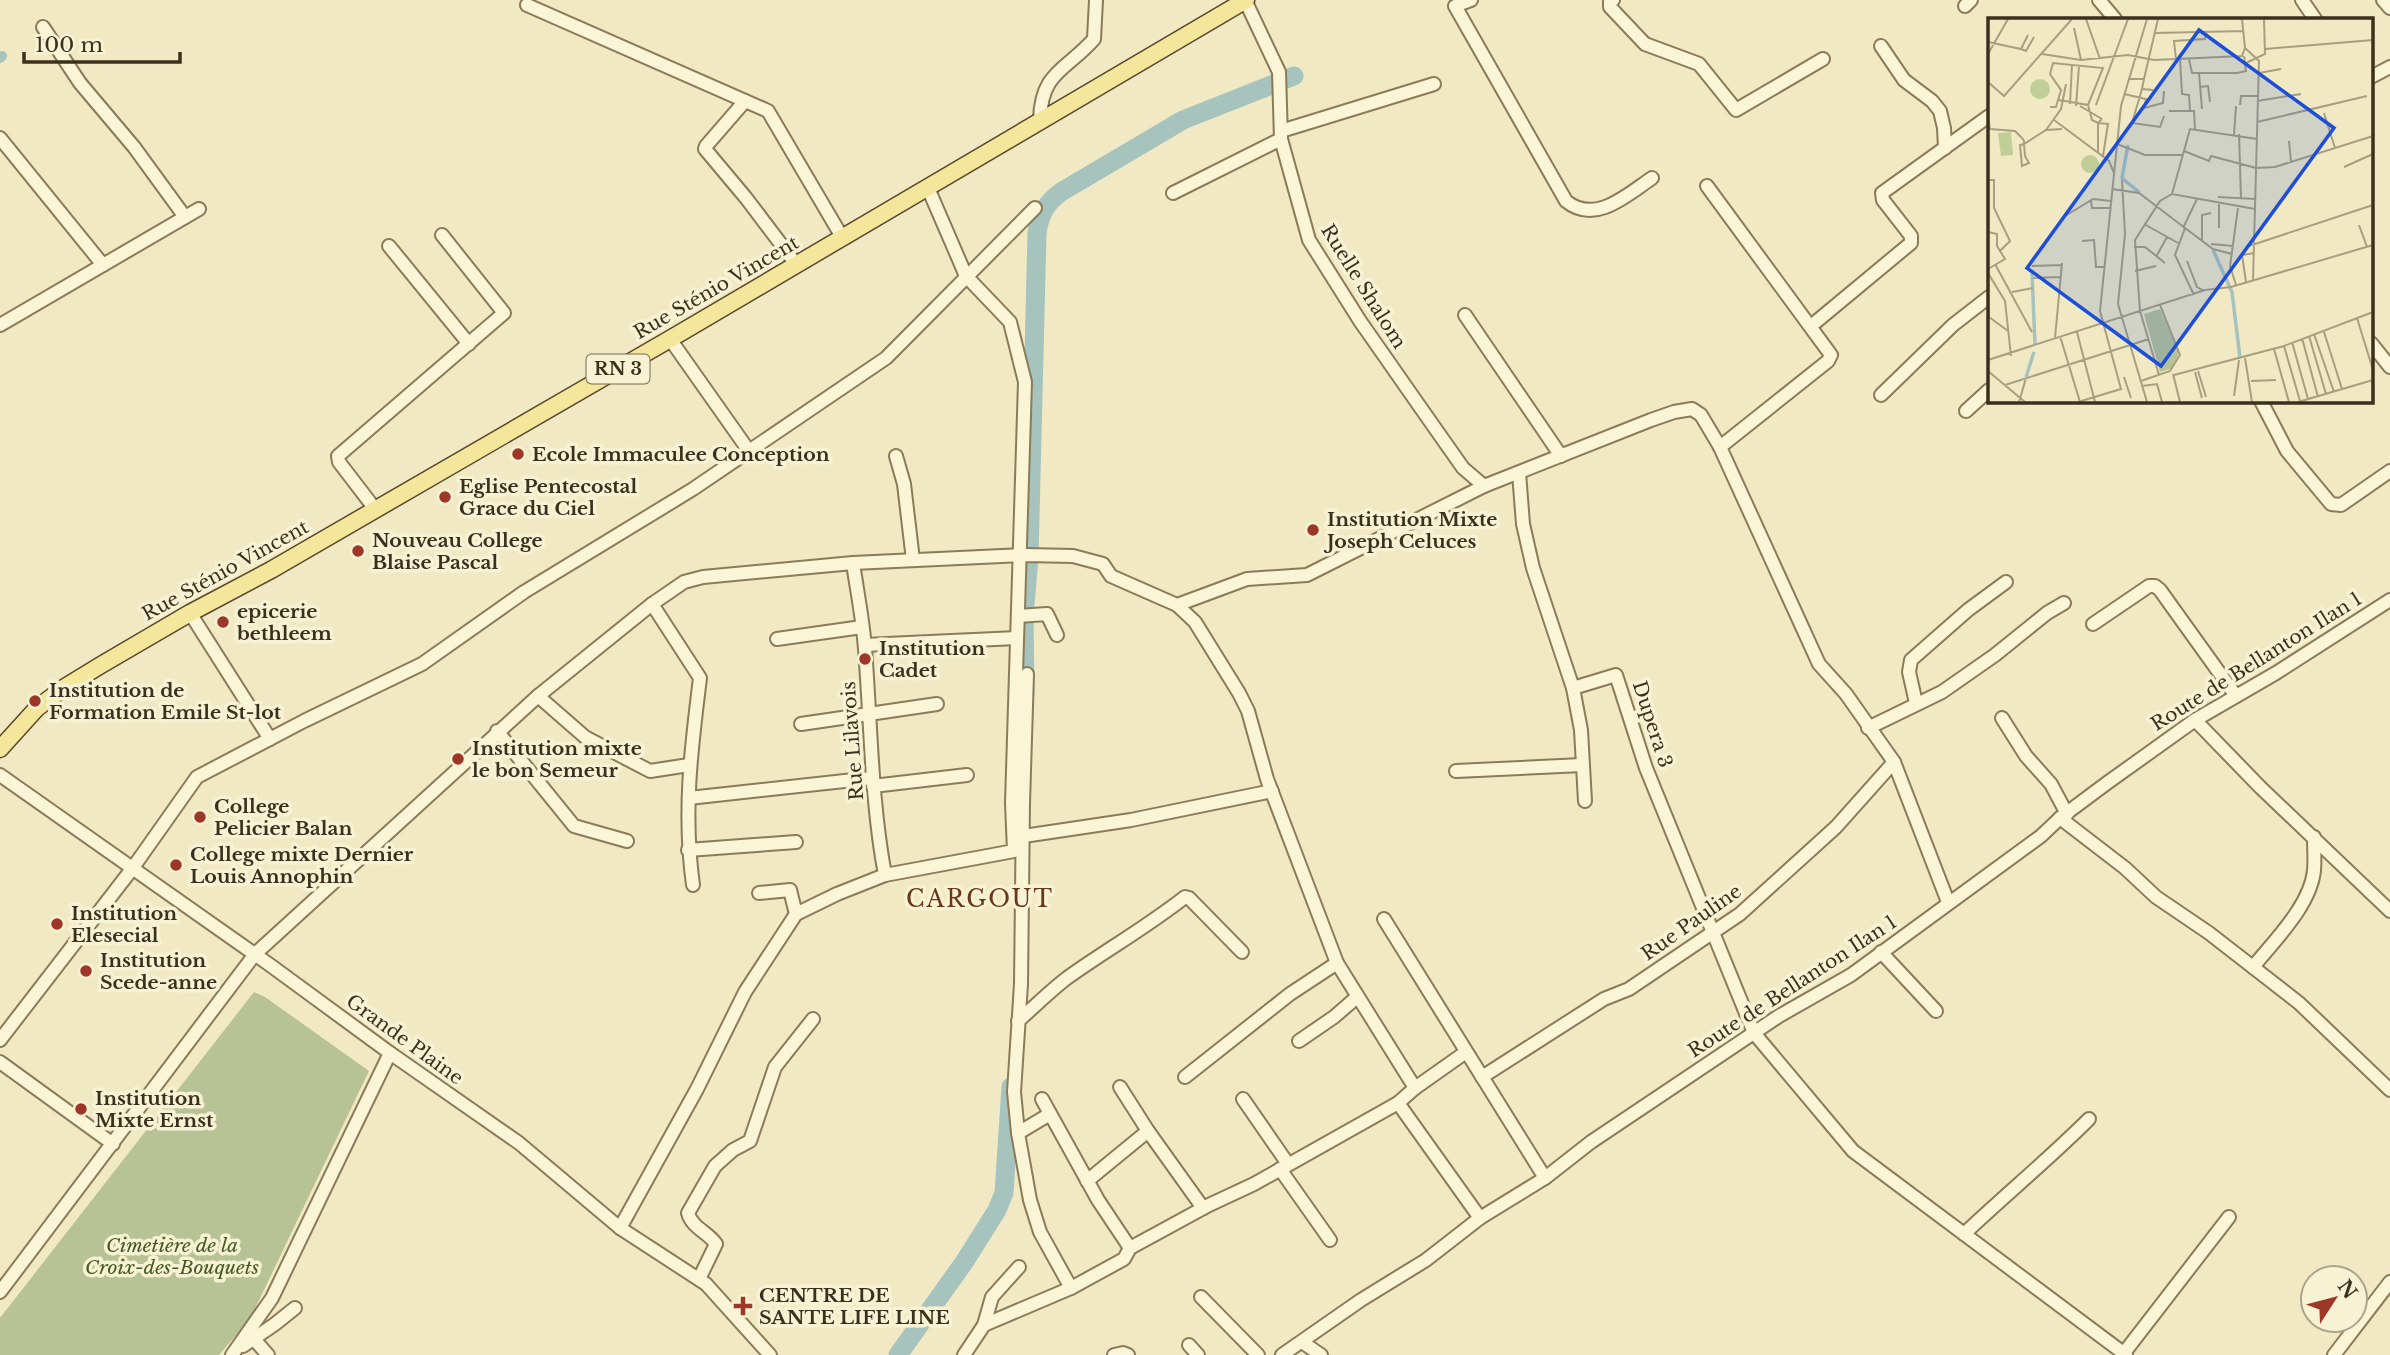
<svg xmlns="http://www.w3.org/2000/svg" width="2390" height="1355" font-family="'Libre Baskerville',serif">
<style>
.cemetery{fill:#b7c396}
.lines{fill:none;stroke-linecap:round;stroke-linejoin:round}
.canal{stroke:#a6c3be;stroke-width:10}
.river{stroke:#a6c3be;stroke-width:19}
.minor-casing{stroke:#8b7b59;stroke-width:16}
.major-casing{stroke:#59482e;stroke-width:19}
.minor{stroke:#faf5d7;stroke-width:12}
.major{stroke:#f4e69a;stroke-width:16}
.poi-dot{fill:#9d3727;stroke:#f7f2d3;stroke-width:2.5}
.labels{text-anchor:middle;stroke-width:7;stroke-linejoin:round;paint-order:stroke}
.shield{fill:#f7f2d3;stroke:#736a54;stroke-width:2}
.shield-label{font-size:18px;font-weight:bold;fill:#3b301e}
.street-label{font-size:19px;fill:#3b301e;stroke:#f7f2d3}
.poi-label{font-size:19px;font-weight:bold;fill:#3b301e;stroke:#f7f2d3;text-anchor:start}
.park-label{font-size:19px;font-style:italic;fill:#435824;stroke:#f7f2d3}
.quarter-label{font-size:23px;letter-spacing:2px;fill:#69371b;stroke:#f7f2d3}
.inset-river{fill:none;stroke:#a6c3be;stroke-width:3.5}
.inset-road{fill:none;stroke:#a89f81;stroke-width:2}
.view{fill:#1d4ed8;fill-opacity:0.15;stroke:#1d4ed8;stroke-width:3.5}
.inset-edge{fill:none;stroke:#3b301e;stroke-width:3.5}
</style>
<rect width="100%" height="100%" fill="#f0e9c3"/>
<polygon class="cemetery" points="254,992 265,997 369,1071 250,1319 219,1355 0,1355 0,1318"/>
<g class="lines">
<polyline class="canal" points="0,58 2,56"/>
<g class="river">
<path d="M1025,694l-1,-78 5,-58 8,-325c3,-19 8,-29 24,-41l122,-72 111,-44"/>
<polyline points="898,1355 965,1261 997,1210 1004,1193 1011,1087"/>
</g>
<g class="minor-casing">
<g id="minor">
<polyline points="1245,0 1279,72 1281,139 1309,240 1360,321 1418,404 1463,468 1484,486"/>
<path d="M1471,0l-16,6 111,195c29,24 61,-6 86,-23"/>
<polyline points="1613,0 1610,2 1610,7 1645,44 1699,64 1736,110 1823,59"/>
<polyline points="2099,0 2115,19"/>
<polyline points="2302,0 2315,19"/>
<polyline points="2383,0 2390,8"/>
<polyline points="527,5 768,111 842,237"/>
<polyline points="1965,6 1971,0"/>
<polyline points="43,27 80,83 134,147 185,217"/>
<polyline points="1881,46 1904,80 1932,101 1940,111 1944,128 1945,148"/>
<polyline points="2371,77 2390,67"/>
<polyline points="745,101 706,146 705,149 746,198 796,264"/>
<path d="M1040,120c1,-49 27,-50 54,-81l2,-39"/>
<polyline points="1281,131 1434,84"/>
<polyline points="0,138 103,265"/>
<polyline points="1707,186 1831,355 1828,361 1720,447"/>
<polyline points="1173,193 1281,139"/>
<polyline points="389,246 469,344"/>
<polyline points="1465,315 1561,456"/>
<polyline points="0,325 199,209"/>
<polyline points="1811,326 1911,243 1911,236 1883,200 1882,193 1989,116"/>
<polyline points="670,339 749,451"/>
<polyline points="2371,343 2390,367"/>
<polyline points="1881,395 1953,325 1989,297"/>
<polyline points="2261,401 2287,451 2331,504 2341,505 2390,471"/>
<polyline points="1966,411 1989,390"/>
<polyline points="896,456 904,484 913,560"/>
<polyline points="1519,473 1523,524 1533,568 1573,688 1616,675 1646,768 1754,1033 1853,1151 2126,1355"/>
<polyline points="375,509 339,462 338,456 504,313 442,235"/>
<path d="M853,563c4,28 10,57 12,86 6,76 6,151 20,226"/>
<path d="M652,604l48,74c-9,72 -17,135 -7,207"/>
<polyline points="1177,605 1247,579 1307,575 1484,486 1651,420 1674,412 1692,409 1701,415 1720,447 1819,664 1846,694 1894,762 1948,902"/>
<polyline points="190,613 270,739"/>
<polyline points="1018,616 1047,614 1057,635"/>
<polyline points="2093,624 2149,586 2155,586 2160,590 2236,696"/>
<polyline points="777,639 862,627"/>
<polyline points="865,645 1017,638"/>
<polyline points="1027,674 1023,803 1021,984 1014,1092 1018,1133 1030,1200 1040,1232 1071,1288"/>
<polyline points="1573,688 1581,730 1585,801"/>
<polyline points="538,696 585,737 650,771 689,765"/>
<polyline points="1916,703 1909,672 1911,660 1968,610 2006,582"/>
<polyline points="2002,718 2026,756 2051,784 2067,814"/>
<polyline points="2195,720 2260,787 2390,911"/>
<polyline points="801,724 937,704"/>
<polyline points="1868,728 1942,692 1995,655 2047,613 2064,603"/>
<polyline points="497,731 574,826 627,841"/>
<polyline points="1456,771 1582,765"/>
<polyline points="0,775 270,965 390,1053 519,1143 620,1228 706,1284 770,1355"/>
<polyline points="873,786 967,775"/>
<polyline points="689,798 872,778"/>
<polyline points="2060,818 2125,868 2156,897 2209,933 2299,1003 2390,1090"/>
<polyline points="1017,837 1131,820 1272,791"/>
<polyline points="688,850 796,842"/>
<polyline points="759,893 790,890 796,914"/>
<polyline points="1384,919 1545,1178"/>
<polyline points="1881,952 1936,1011"/>
<path d="M2253,967c21,-26 58,-62 61,-97 1,-11 0,-22 0,-33"/>
<path d="M1018,1021c16,-14 32,-30 49,-43 39,-28 80,-51 118,-81l4,1 53,54"/>
<polyline points="0,1040 132,869 197,777 304,721 422,664 524,592 693,489 886,358 1035,208"/>
<polyline points="1299,1041 1334,1017 1357,997"/>
<polyline points="0,1062 113,1144"/>
<polyline points="1185,1077 1290,994 1337,963"/>
<polyline points="1482,1077 1604,999 1629,989 1740,914 1836,827 1894,762"/>
<polyline points="1120,1087 1148,1131 1203,1208"/>
<polyline points="1415,1088 1466,1052"/>
<polyline points="1042,1099 1098,1200 1130,1248"/>
<polyline points="1243,1099 1288,1164"/>
<polyline points="1018,1133 1050,1114"/>
<polyline points="1280,1169 1330,1240"/>
<polyline points="1087,1181 1148,1131"/>
<polyline points="620,1228 697,1089 745,992 796,914 837,894 885,875 1014,851 1012,803 1025,382 1010,322 966,276 928,188"/>
<path d="M1964,1234c41,-39 85,-75 125,-115"/>
<path d="M699,1279l17,-35c-8,-12 -24,-16 -28,-31l27,-47 18,-16 17,-9 25,-74 38,-48"/>
<polyline points="0,1292 255,954 538,696 652,604 684,582 703,577 853,563 1025,555 1073,556 1103,564 1111,576 1177,605 1195,622 1239,693 1248,711 1267,779 1337,963 1415,1088 1398,1103 1480,1218"/>
<polyline points="1201,1297 1258,1355"/>
<polyline points="984,1325 992,1297 1019,1267"/>
<polyline points="253,1338 268,1355"/>
<polyline points="1302,1342 1321,1355"/>
<polyline points="1189,1345 1198,1355"/>
<polyline points="243,1346 275,1324 295,1308"/>
<polyline points="2124,1353 2229,1217"/>
<polyline points="232,1355 272,1298 390,1053"/>
<polyline points="964,1355 984,1325 1071,1288 1124,1259 1130,1248 1209,1205 1254,1184 1398,1103"/>
<polyline points="1114,1355 1123,1353 1128,1355"/>
<polyline points="1282,1355 1361,1300 1426,1260 1480,1218 1545,1178 1591,1142 1779,1016 1851,975 2041,836 2060,818 2107,783 2195,720 2276,673 2390,600"/>
<polyline points="2334,1355 2390,1282"/>
</g>
</g>
<g class="major-casing">
<polyline id="major" points="0,749 37,708 65,687 101,665 190,613 271,570 670,339 1246,0"/>
</g>
<use href="#minor" class="minor"/>
<use href="#major" class="major"/>
</g>
<g class="poi-dot">
<circle cx="518" cy="454" r="7"/>
<circle cx="445" cy="497" r="7"/>
<circle cx="1313" cy="530" r="7"/>
<circle cx="358" cy="551" r="7"/>
<circle cx="223" cy="622" r="7"/>
<circle cx="865" cy="659" r="7"/>
<circle cx="35" cy="701" r="7"/>
<circle cx="458" cy="759" r="7"/>
<circle cx="200" cy="817" r="7"/>
<circle cx="176" cy="865" r="7"/>
<circle cx="57" cy="924" r="7"/>
<circle cx="86" cy="971" r="7"/>
<circle cx="81" cy="1109" r="7"/>
<path d="M739.5 1295.5h7v7h7v7h-7v7h-7v-7h-7v-7h7z"/>
</g>
<g class="labels">
<rect class="shield" x="586.5" y="354.5" width="63" height="29" rx="5"/>
<g class="shield-label">
<text x="618" y="375">RN 3</text>
</g>
<g class="street-label">
<text transform="translate(1364 286) rotate(58)" y="7">Ruelle Shalom</text>
<text transform="translate(716 287) rotate(-30)" y="7">Rue Sténio Vincent</text>
<text transform="translate(225 570) rotate(-29)" y="7">Rue Sténio Vincent</text>
<text transform="translate(2256 661) rotate(-32)" y="7">Route de Bellanton Ilan 1</text>
<text transform="translate(1653 724) rotate(72)" y="7">Dupera 3</text>
<text transform="translate(852 741) rotate(-94)" y="7">Rue Lilavois</text>
<text transform="translate(1691 922) rotate(-35)" y="7">Rue Pauline</text>
<text transform="translate(1792 986) rotate(-33)" y="7">Route de Bellanton Ilan 1</text>
<text transform="translate(405 1039) rotate(36)" y="7">Grande Plaine</text>
</g>
<g class="poi-label">
<text x="532" y="461">Ecole Immaculee Conception</text>
<text x="459" y="493">Eglise Pentecostal<tspan x="459" dy="22">Grace du Ciel</tspan></text>
<text x="1327" y="526">Institution Mixte<tspan x="1327" dy="22">Joseph Celuces</tspan></text>
<text x="372" y="547">Nouveau College<tspan x="372" dy="22">Blaise Pascal</tspan></text>
<text x="237" y="618">epicerie<tspan x="237" dy="22">bethleem</tspan></text>
<text x="879" y="655">Institution<tspan x="879" dy="22">Cadet</tspan></text>
<text x="49" y="697">Institution de<tspan x="49" dy="22">Formation Emile St-lot</tspan></text>
<text x="472" y="755">Institution mixte<tspan x="472" dy="22">le bon Semeur</tspan></text>
<text x="214" y="813">College<tspan x="214" dy="22">Pelicier Balan</tspan></text>
<text x="190" y="861">College mixte Dernier<tspan x="190" dy="22">Louis Annophin</tspan></text>
<text x="71" y="920">Institution<tspan x="71" dy="22">Elesecial</tspan></text>
<text x="100" y="967">Institution<tspan x="100" dy="22">Scede-anne</tspan></text>
<text x="95" y="1105">Institution<tspan x="95" dy="22">Mixte Ernst</tspan></text>
<text x="759" y="1302">CENTRE DE<tspan x="759" dy="22">SANTE LIFE LINE</tspan></text>
</g>
<g class="park-label">
<text x="172" y="1252">Cimetière de la<tspan x="172" dy="22">Croix-des-Bouquets</tspan></text>
</g>
<g class="quarter-label">
<text x="980" y="907">CARGOUT</text>
</g>
</g>
<g transform="translate(1988 18)">
<rect width="385" height="385" fill="#f0e9c3"/>
<path d="M42 71a10 10 0 1 1 20 0a10 10 0 1 1-20 0ZM23,114l2,23 -12,1 -3,-23zM93 146a9 9 0 1 1 18 0a9 9 0 1 1-18 0Z" fill="#c0cf97"/>
<path d="M172,291l19,44 -6,15 -13,4 -16,-58z" fill="#b7c396"/>
<path class="inset-river" d="M140,127l-6,33 18,15M225,232l19,42 8,66M44,254l3,73M38,359l8,-25"/>
<path class="inset-road" d="M98,1l14,40M254,1l3,29 14,13 -6,219M86,10l7,32M167,15l89,-2M0,24l33,7 7,-14M33,31l5,2 8,-14M277,31l108,-9M0,36l20,-35M54,36l39,6 47,-5 26,5 88,-4 3,-8M188,41l-2,-18 31,-2 2,-8M192,41l2,35 7,1 1,16M201,41l3,14h45l9,-2 -2,-15M258,45l19,-9 -1,-35M211,55l3,36M271,55l22,-4M140,61h16l14,-60M156,61l-2,10 11,1M0,64l16,14 68,-77M212,69l8,-1 2,16M154,71l-10,34 28,4 4,-11M136,76l22,5 -2,9 19,-5 1,-12M71,82l29,5 4,15 6,3 4,-4M269,83l44,-7M82,86l2,-40M108,87l32,-86M252,87l1,-9h17M88,88l3,-40M92,88l22,13M62,89h6l5,-17 -11,-16 3,-11 50,5 -15,37M181,93h25l1,18M336,95l11,35M0,99l2,12 25,2 8,8 1,2v3l1,12 4,7 -7,3 -2,-21 4,-1 22,-14 16,-1M66,102l55,41 5,12M269,104l110,-26M58,112l15,-21 5,-25M251,116l2,64M246,117l2,-29M301,123l2,21M129,126l28,11h37M196,133l25,10 2,-5 45,12 19,-1 98,-31M110,134v-29l10,1 -5,32M356,149l29,-13M0,162h6v28l16,33 -10,10M134,162l3,54 -7,70 29,98M124,171l27,4 46,35 -10,27 19,40M184,176l18,-65 67,10M230,179l38,2M103,183l1,7h18M231,186v24M77,198l28,-17 18,2M156,206l34,19M371,207l8,22M195,210l14,-29M197,210l28,21 19,5M0,214l9,2v12l8,13 -17,10M214,222v-25l9,-2M94,223l12,-1 2,27h8M223,226l22,2M146,229h11l20,16M258,229l127,-42M168,239l11,-20M199,243l10,26 7,4M7,246l37,68M44,248l30,-1M147,253l21,-5M0,255l17,28 6,55M45,260l27,-1M258,264l-4,-27 12,-2M248,267l-6,-19 8,-58M24,274l21,-4M0,279l1,20 19,14M369,300l16,52M89,314l18,70M336,314l18,57M326,316l20,58M72,318l20,66M321,318l17,58M67,320l7,-75M314,320l16,59M304,324l16,57M296,328l16,55M286,331l15,53M257,340l7,44M0,342l217,-70 26,-3 142,-42M0,353l37,31M210,353l8,26M207,354l7,26M185,356l7,28M171,357l-19,-64 -5,-71 25,-39 12,-7 83,15M186,357l110,-29 89,-34M136,359l7,21M153,363l29,-10 10,-16 -20,-50M263,363l25,-1M17,367l144,-46M154,368l15,-2 5,18M246,378l5,-36M31,384l7,-24M90,384l43,-13 -21,-78 21,-205 26,-87M310,384l75,-22"/>
<path class="view" d="M211,12l135,98 -173,238 -134,-98z"/>
<rect width="385" height="385" class="inset-edge"/>
</g>
<g transform="translate(2334 1299) rotate(54)"><circle r="33" fill="#f7f2d3" stroke="#aca48b" stroke-width="2"/>
<path d="M0-5L12 26L0 18L-12 26Z" fill="#9d3727"/>
<text y="-10" font-size="19" font-weight="bold" text-anchor="middle" fill="#3b301e">N</text>
</g>
<path d="M24 52v10h156v-10" fill="none" stroke="#3b301e" stroke-width="3.5"/>
<text x="35" y="52" font-size="21" fill="#3b301e" stroke="#f7f2d3" stroke-width="5" paint-order="stroke">100 m</text>
</svg>
